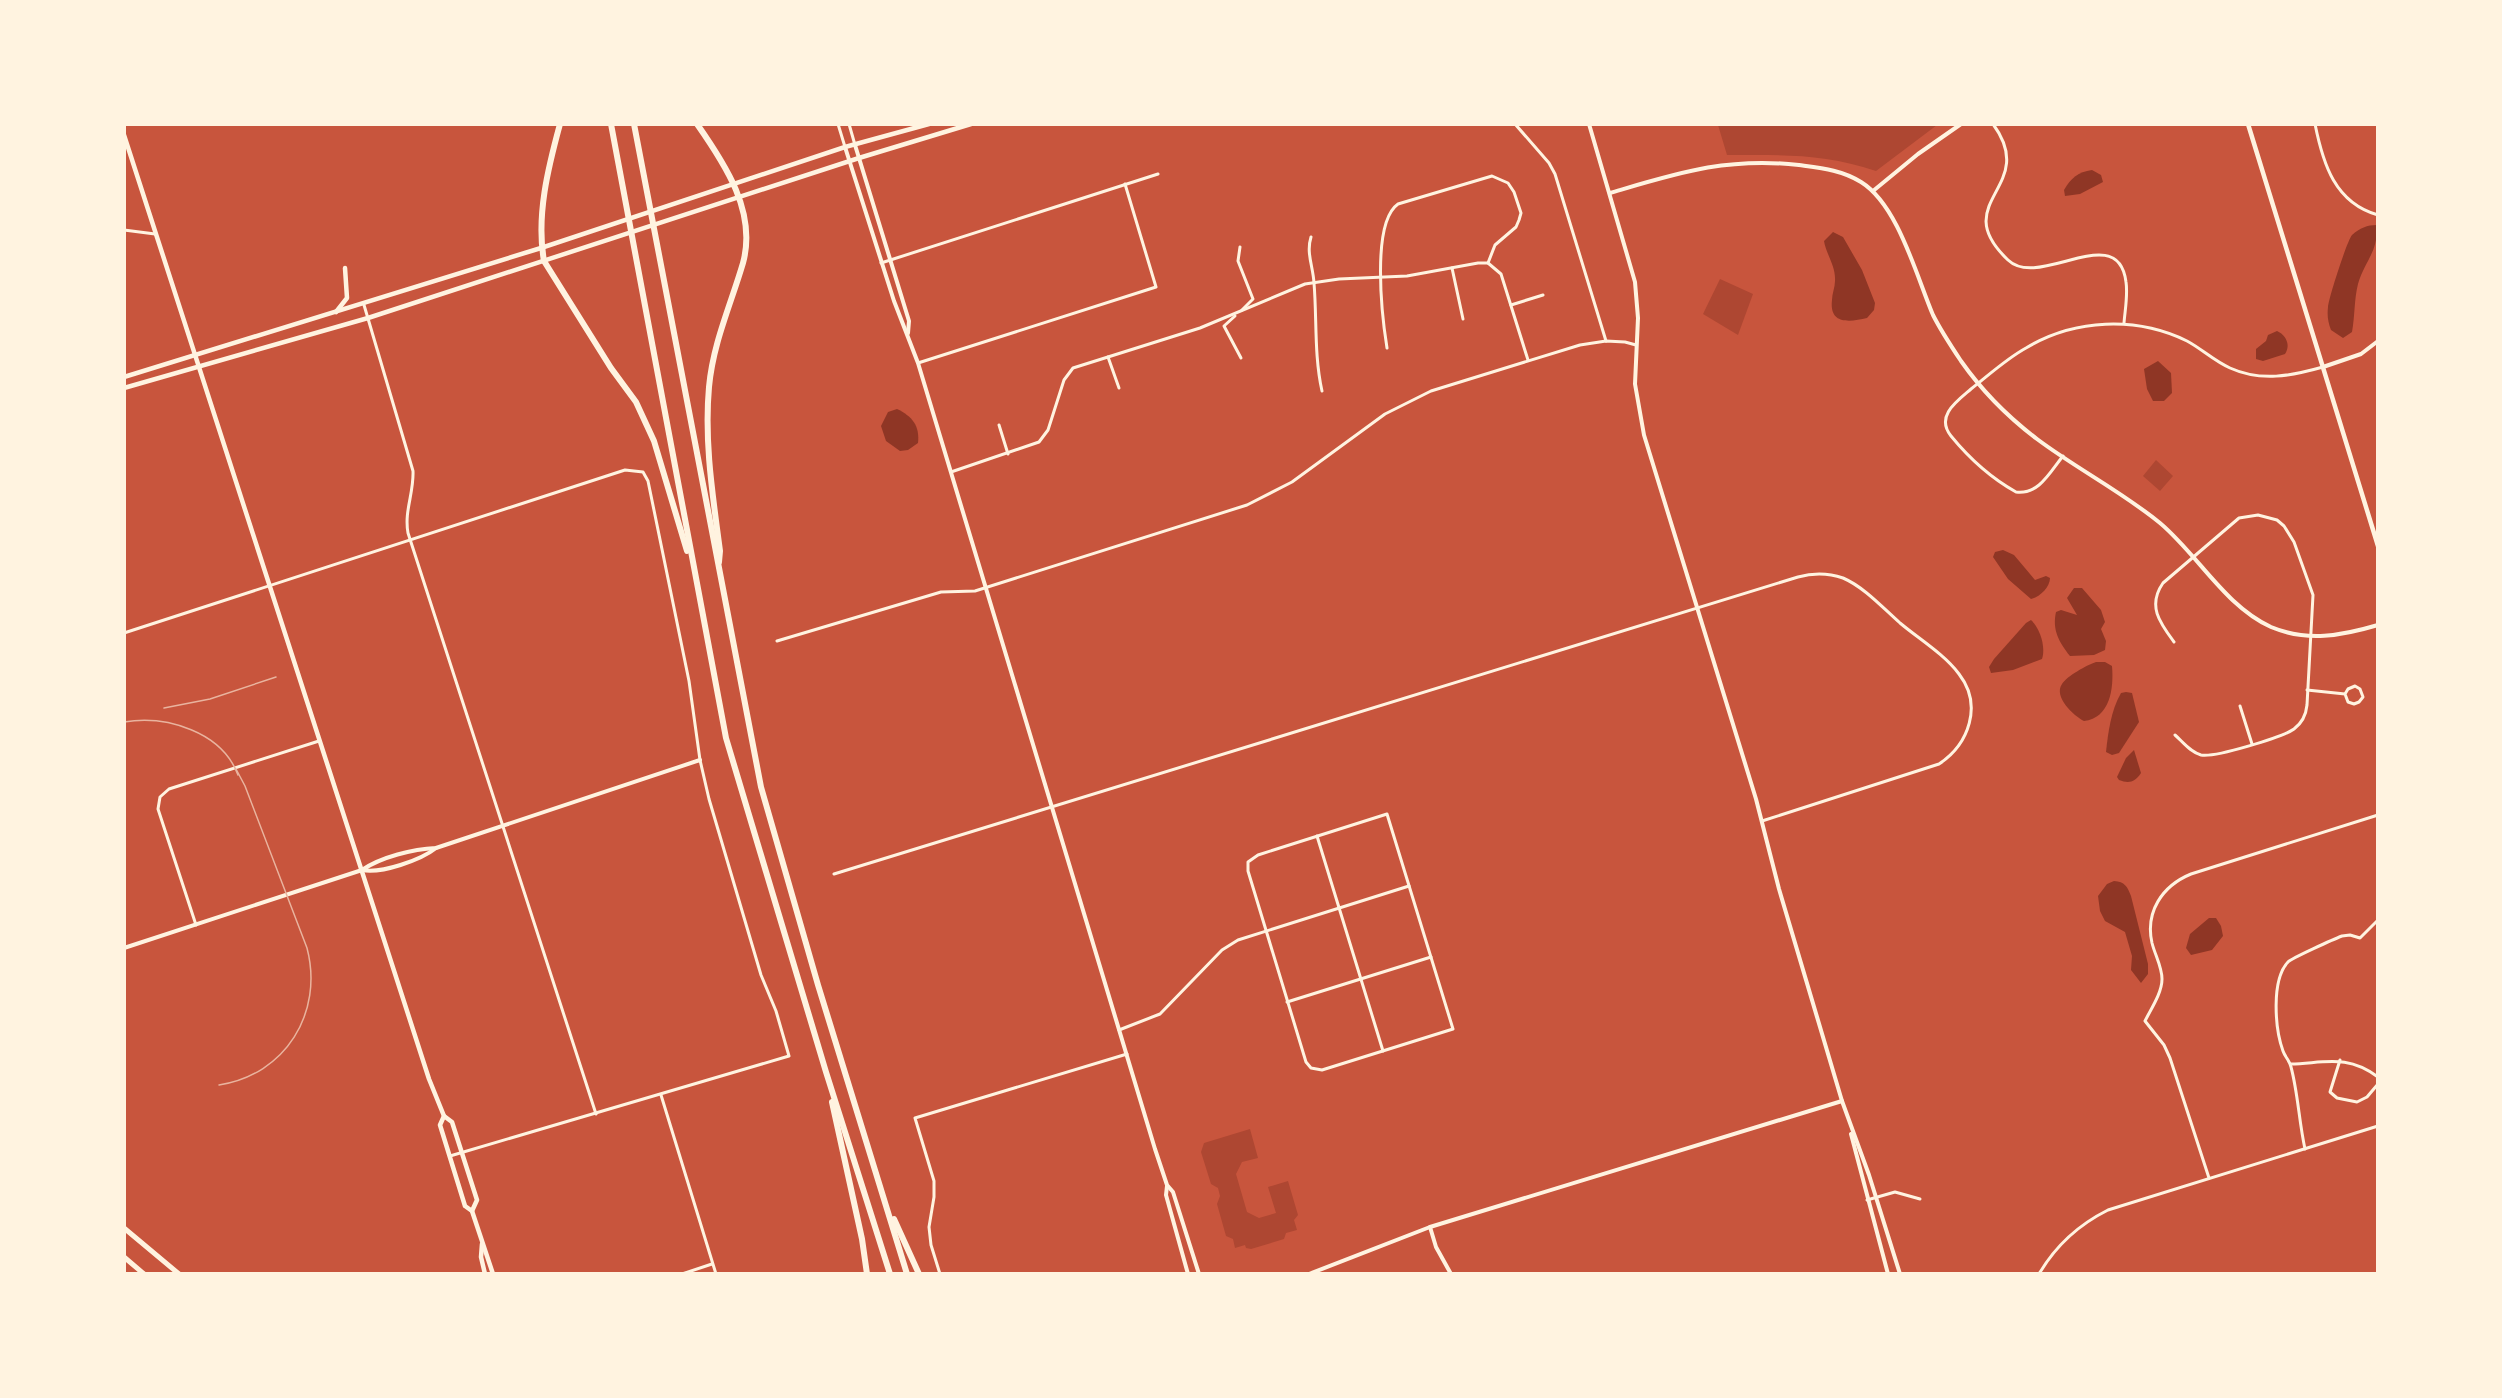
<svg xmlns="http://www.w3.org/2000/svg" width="2502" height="1398" font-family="Figtree,sans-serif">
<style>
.green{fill:#ae4732}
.water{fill:#8f3625}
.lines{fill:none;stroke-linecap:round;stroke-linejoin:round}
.minor{stroke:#fff3e0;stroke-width:3}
.tertiary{stroke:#fff3e0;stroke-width:4}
.secondary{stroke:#fff3e0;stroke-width:4.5}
.trunk{stroke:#fff3e0;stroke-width:5}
.motorway{stroke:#fff3e0;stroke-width:6}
.rail{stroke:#e9b49f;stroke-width:1.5}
</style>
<rect width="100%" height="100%" fill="#c8553d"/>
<g class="green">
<path d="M1718,125v-1l219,1 -61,46c-52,-18 -94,-16 -149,-16z"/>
<polygon points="1720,279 1753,294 1738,335 1703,314"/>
<polygon points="2156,460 2173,476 2160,491 2143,476"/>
<polygon points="1250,1129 1258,1158 1242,1162 1236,1174 1247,1212 1259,1218 1276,1213 1268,1187 1288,1181 1298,1215 1294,1220 1297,1230 1286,1233 1284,1239 1251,1249 1246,1248 1245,1245 1235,1248 1233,1239 1226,1236 1217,1204 1220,1196 1218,1188 1211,1184 1201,1152 1204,1143"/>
</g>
<g class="water">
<path d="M2092,170l9,5 2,7 -23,12 -15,2 -1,-6c7,-12 14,-18 28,-20z"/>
<path d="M2377,225c1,28 -12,35 -19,59 -4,16 -3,32 -6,48l-9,6 -12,-8c-3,-8 -4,-14 -3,-23 1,-10 19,-66 24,-72 8,-7 15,-10 25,-10z"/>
<path d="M1833,232l10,5 19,33 13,33 -1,7 -7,8c-17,4 -38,7 -35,-18 0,-6 3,-13 3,-19 1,-15 -9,-27 -11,-40z"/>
<path d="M2277,331c9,4 14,14 8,23l-22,7 -7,-2v-10l10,-8 2,-6z"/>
<polygon points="2158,361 2171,373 2172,393 2164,401 2153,401 2147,389 2144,369"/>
<path d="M897,409c15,7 23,17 21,34l-10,7 -8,1 -14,-10 -5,-15 7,-14z"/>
<path d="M2003,550l11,5 21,25 11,-4 4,2c0,9 -10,19 -19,21l-23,-20 -15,-22 2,-5z"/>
<path d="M2074,588h8l19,22 4,12 -4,7 5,12 -1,9 -11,5 -24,1c-11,-14 -18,-26 -14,-44l5,-2 16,5 -10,-17z"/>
<path d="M2031,620c9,8 15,27 11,39l-29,11 -22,3 -2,-6 5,-8 32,-36z"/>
<path d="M2096,662h9l7,4c2,23 -2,52 -28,55 -10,-5 -31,-24 -22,-37 5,-8 25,-19 34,-22z"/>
<path d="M2126,692l6,1 7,29 -20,31 -7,2 -6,-3c2,-19 5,-42 15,-59z"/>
<path d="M2134,750l7,23c-6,9 -12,11 -22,7l-2,-3 9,-19z"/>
<path d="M2114,881c11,1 13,5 17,15l17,68v10l-7,9 -10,-13 1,-14 -7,-24 -20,-11 -5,-10 -2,-15 9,-12z"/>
<polygon points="2209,918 2216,918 2221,926 2223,936 2212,950 2191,955 2186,948 2190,934"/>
</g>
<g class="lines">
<g class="minor">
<polyline points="838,124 845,147"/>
<polyline points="849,124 855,145"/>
<polyline points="1515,124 1549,163 1555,174 1606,341"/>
<path d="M1993,124c47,64 -47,77 15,136 31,30 110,-41 118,22 2,13 -1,28 -2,41"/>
<path d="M2315,124c8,40 20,79 63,91"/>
<polyline points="124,230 155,234"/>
<path d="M1311,237c-5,16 2,29 3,46 3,36 0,72 8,108"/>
<polyline points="1240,247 1238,261 1253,299 1242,310"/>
<polyline points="881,263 1158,174"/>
<polyline points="1452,268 1463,319"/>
<path d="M364,305l49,166c1,22 -9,40 -5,62l188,581"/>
<polyline points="1511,305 1543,295"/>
<polyline points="1235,316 1224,326 1241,358"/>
<path d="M1387,348c-5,-31 -16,-125 11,-144l94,-28 16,7 6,9 7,21 -2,7 -3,7 -21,18 -7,18"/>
<polyline points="1108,357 1119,388"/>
<polyline points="918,363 1156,287 1125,184"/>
<polyline points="999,425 1008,454"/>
<path d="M2063,456c-13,16 -24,39 -47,36 -25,-14 -47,-34 -65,-56 -16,-20 6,-35 20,-47 18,-14 35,-30 55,-41 48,-29 110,-32 161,-7 15,8 27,20 43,27 31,14 61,8 93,-1"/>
<polyline points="951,472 1039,442 1048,430 1064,380 1073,368 1200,328 1305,284 1339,279 1407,276 1478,263 1488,263 1501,274 1528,360"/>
<polyline points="124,633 625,470 643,472 648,481 689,681 700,760 709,799 761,975 776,1011 789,1056 450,1156"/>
<polyline points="777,641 941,592 975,591 1247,505 1292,482 1385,414 1431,391 1580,345 1606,341 1625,342 1636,345"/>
<path d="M2174,642c-14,-19 -27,-36 -11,-59l76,-65 19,-3 19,5 7,6 10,16 19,53 -6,110c-1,10 -5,18 -13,24 -11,8 -80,29 -93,26 -11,-3 -18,-13 -26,-20"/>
<polyline points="2307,690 2345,694 2348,689 2355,686 2360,689 2363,697 2359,702 2354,704 2348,702 2345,694"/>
<polyline points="2240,706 2252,744"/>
<polygon points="1387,814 1453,1029 1322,1070 1311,1068 1306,1062 1248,871 1248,862 1258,855"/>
<polyline points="1317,836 1383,1051"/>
<path d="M834,874l964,-297c15,-4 30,-4 45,1 21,9 40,30 57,45 19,16 44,31 59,51 24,31 10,70 -20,90l-177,57"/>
<polyline points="196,925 158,809 160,797 169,789 319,741"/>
<polyline points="1287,1002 1431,957"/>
<polyline points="1119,1030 1160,1014 1222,950 1238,940 1409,886"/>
<polyline points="2340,1060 2330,1092 2337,1098 2357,1102 2367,1097 2378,1084"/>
<path d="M2291,1064c34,-1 56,-10 87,13"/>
<polyline points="661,1095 716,1274"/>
<path d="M2305,1149c-6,-27 -7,-56 -14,-82 -1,-6 -6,-10 -8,-16 -8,-22 -12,-71 5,-89 4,-4 46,-23 54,-26l8,-1 10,3 18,-18"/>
<path d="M2209,1178l-39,-120 -6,-13 -19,-24c6,-12 17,-28 17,-42 0,-12 -7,-24 -10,-36 -7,-31 10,-57 39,-69l187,-59"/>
<polyline points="1867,1200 1895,1192 1920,1199"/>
<polyline points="682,1274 712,1264"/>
<polyline points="940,1274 931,1245 929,1227 934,1197 934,1181 915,1118 1127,1054"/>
<path d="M2039,1274c17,-29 39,-49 69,-64l270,-84"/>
</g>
<g class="tertiary">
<polyline points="1589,124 1635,282 1638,318 1635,384 1644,435 1756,799 1779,889 1842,1101 1869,1175 1900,1274"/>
<polyline points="855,145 909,321 908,333"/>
<polyline points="845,147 894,301 918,363 1155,1149 1167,1185 1173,1192 1199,1274"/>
<polyline points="1873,191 1918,154 1961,124"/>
<path d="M1610,193c68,-20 116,-36 189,-28 22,3 43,5 62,17 37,23 55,93 72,133 8,16 18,31 28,46 21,30 47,56 76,78 40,30 84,52 123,84 38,32 65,83 111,104 36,15 70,9 107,-2"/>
<polyline points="2323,367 2361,354 2378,341"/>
<path d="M362,870c19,4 59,-10 74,-22"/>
<path d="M124,948l238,-78c19,-13 51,-21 74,-22l264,-88"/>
<polyline points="1851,1134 1888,1274"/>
<polyline points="1167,1186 1166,1195 1188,1274"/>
<polyline points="1430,1227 1436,1247 1451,1274"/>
<polyline points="1309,1274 1430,1227 1842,1101"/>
</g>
<g class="secondary">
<polyline points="2248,124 2378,546"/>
<polyline points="124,135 429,1079 444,1116 452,1122 477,1200 472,1211"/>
<polyline points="336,312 347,298 345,268"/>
<polyline points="124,377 541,248 845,147 929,124"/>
<polyline points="124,388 368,318 859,158 971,124"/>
<polyline points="444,1116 440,1125 465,1206 472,1211 493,1274"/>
<polyline points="482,1244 481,1257 485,1274"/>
</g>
<g class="trunk">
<polyline points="124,1228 179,1274"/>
<polyline points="124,1257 144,1274"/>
</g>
<g class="motorway">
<path d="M560,124c-12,44 -24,92 -16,137l67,107 25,34 18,39 33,110"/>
<polyline points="611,124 726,738 826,1072 890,1274"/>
<polyline points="634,124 761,787 818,985 907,1274"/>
<path d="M697,124c28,40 60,88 46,139 -12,41 -30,80 -34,124 -5,55 4,110 11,164l-1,11"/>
<polyline points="832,1102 862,1239 867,1274"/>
<polyline points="894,1219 919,1274"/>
</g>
<g class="rail">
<polyline points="164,708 210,699 276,677"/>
<path d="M124,722c43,-7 98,10 114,53"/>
<path d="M219,1085c66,-10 105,-72 88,-137l-62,-162 -9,-17"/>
</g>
</g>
<rect width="2502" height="1398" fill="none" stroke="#fff3e0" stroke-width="252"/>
</svg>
